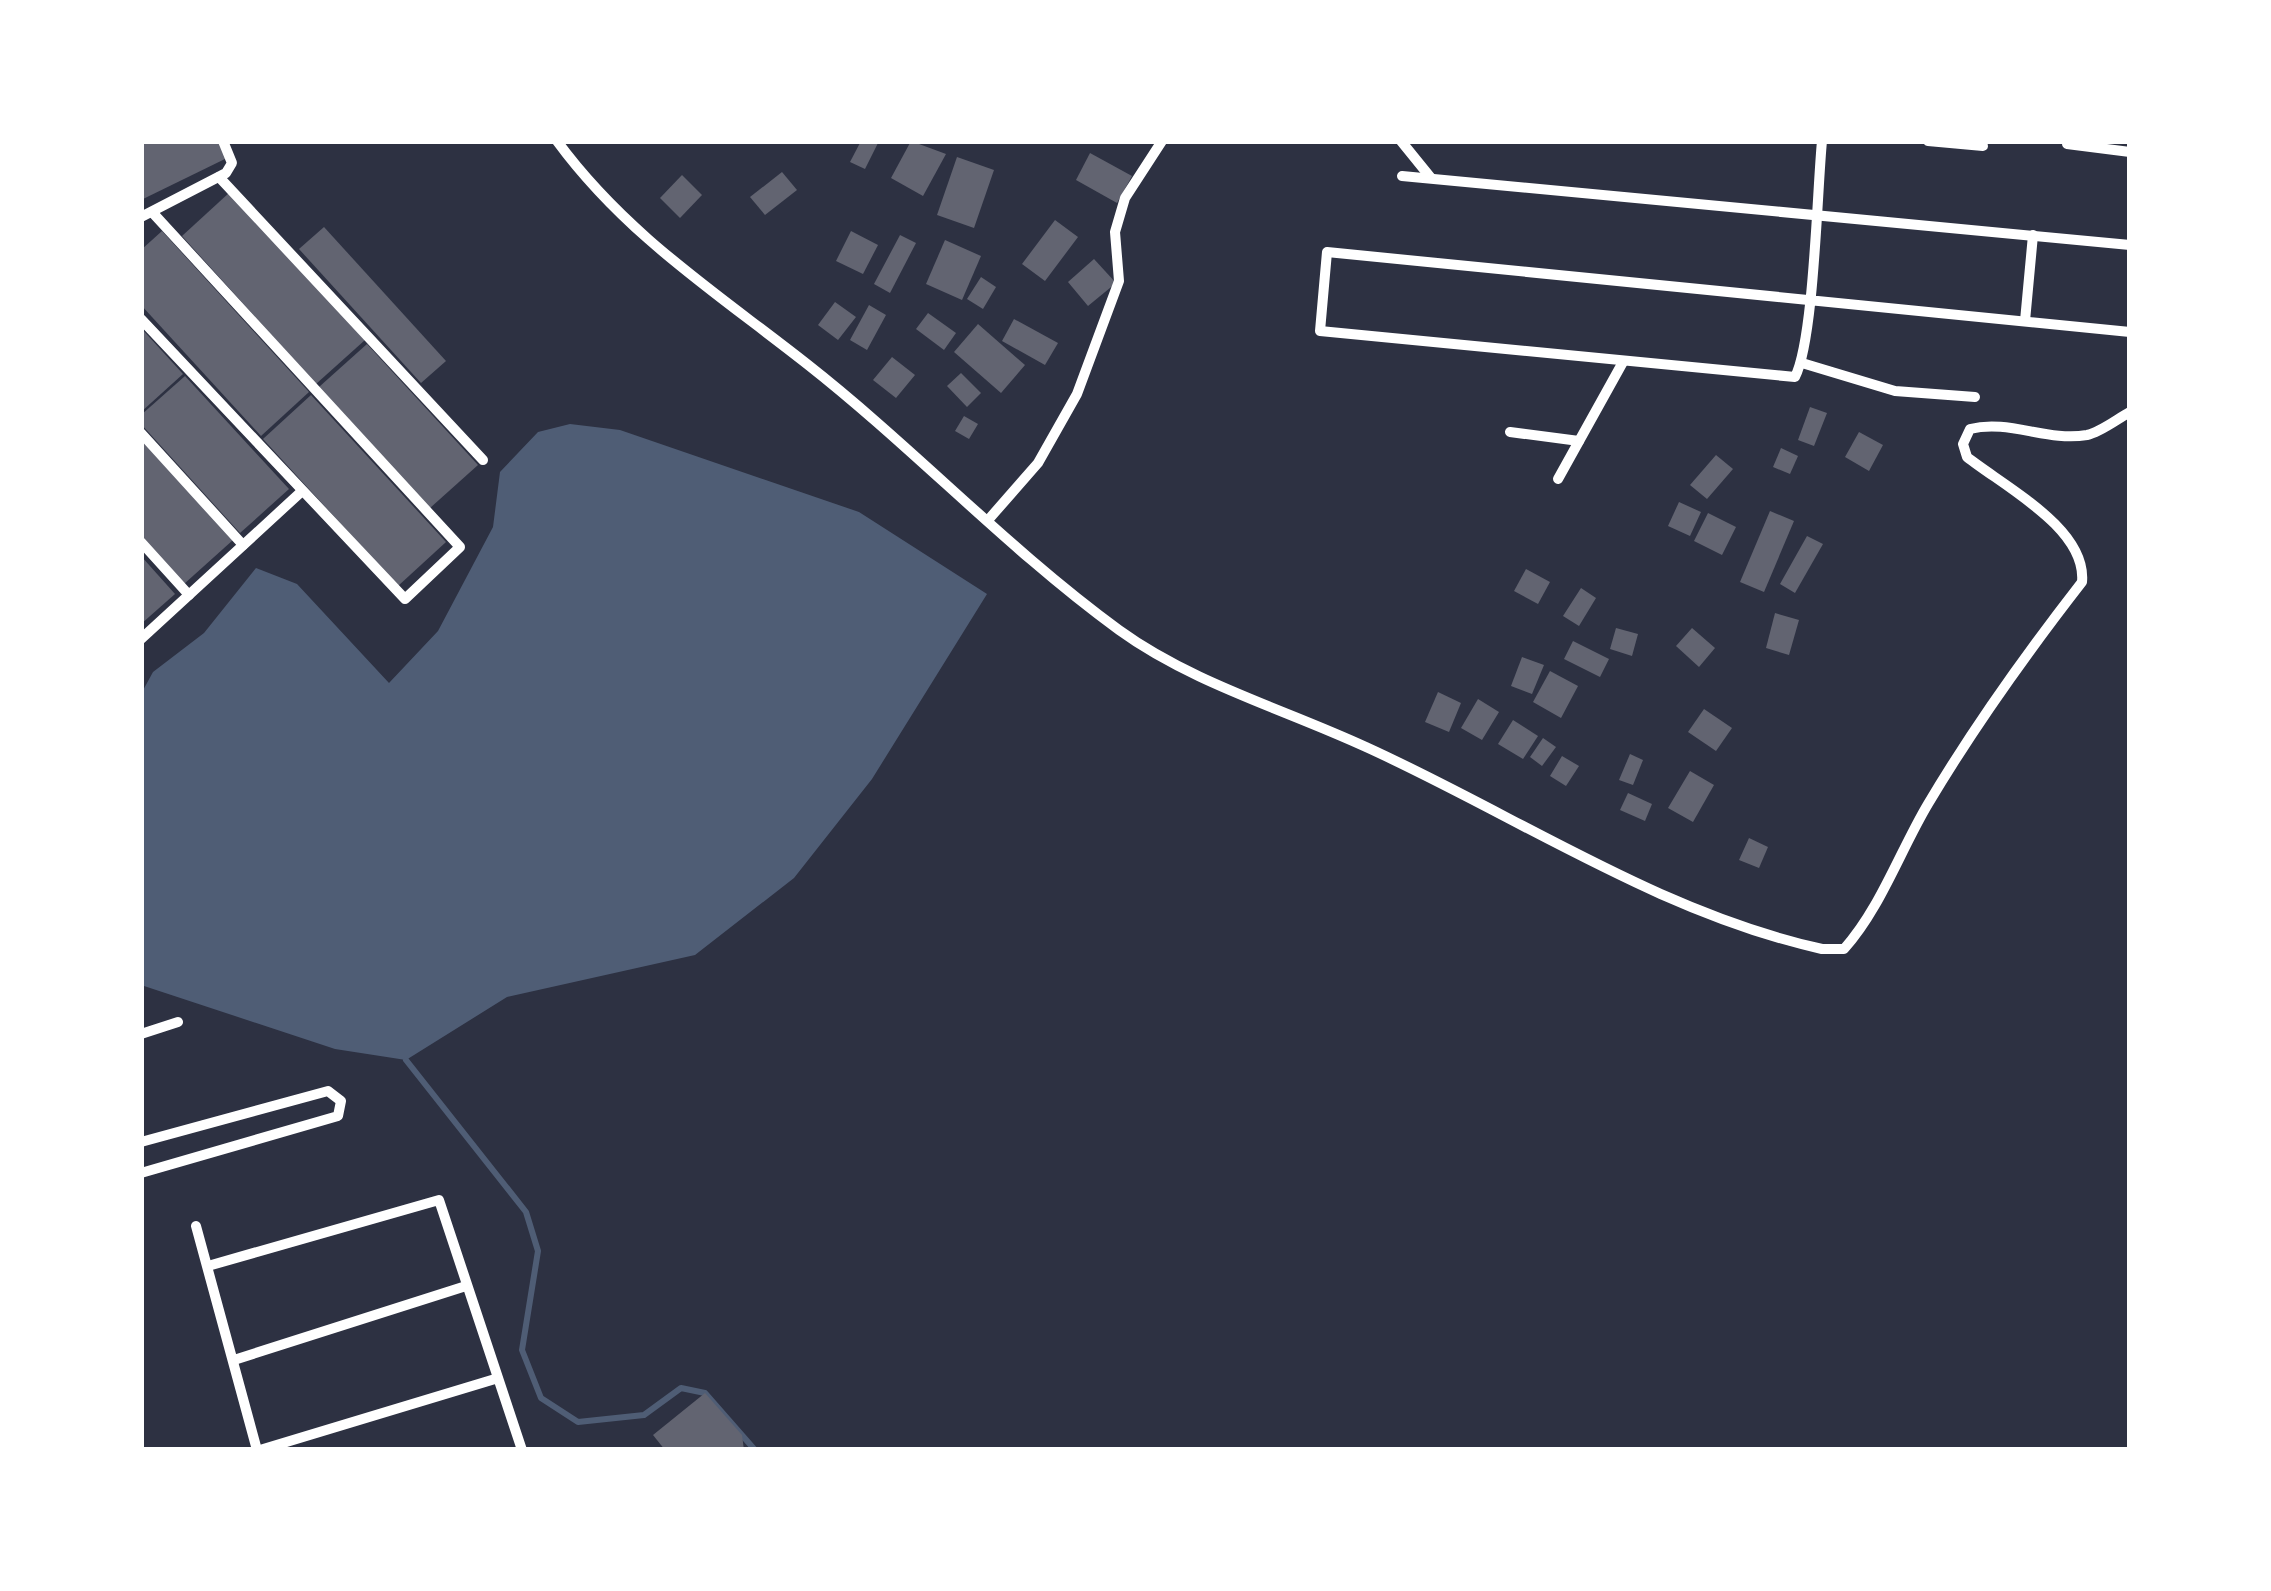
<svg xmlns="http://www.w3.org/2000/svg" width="2271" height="1591" font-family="'Golos Text',sans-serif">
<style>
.water{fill:#4f5d75}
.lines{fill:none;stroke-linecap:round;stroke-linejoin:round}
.stream{stroke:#4f5d75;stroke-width:6}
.building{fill:#626471}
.minor{stroke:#fff;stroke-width:10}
</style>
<rect width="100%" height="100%" fill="#2d3142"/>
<polygon class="water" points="570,424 620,430 859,512 987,594 872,779 794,878 695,955 507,997 406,1060 335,1049 141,985 141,694 153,672 204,633 256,568 297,584 389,683 438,631 493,527 500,472 538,432"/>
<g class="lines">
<polyline class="stream" points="406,1060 526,1212 538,1251 522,1350 541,1398 578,1422 644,1415 681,1388 705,1393 755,1450"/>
</g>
<g class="building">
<polygon points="141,141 219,141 227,158 141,200"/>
<polygon points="861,141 879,141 865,169 850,162"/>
<polygon points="911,141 946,154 923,196 891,178"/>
<polygon points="1090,153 1132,176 1117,203 1076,180"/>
<polygon points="957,157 994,170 974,228 937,215"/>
<polygon points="782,172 797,190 765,215 750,197"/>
<polygon points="682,175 702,195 680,218 660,198"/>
<polygon points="230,192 365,340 316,384 182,236"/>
<polygon points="1055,220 1078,237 1045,281 1022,264"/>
<polygon points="324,227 446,361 421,383 299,249"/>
<polygon points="162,231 309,392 261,436 141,305 141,250"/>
<polygon points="851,231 878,245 863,274 836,261"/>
<polygon points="900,235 916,243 890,293 874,284"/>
<polygon points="945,240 981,256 962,300 926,284"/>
<polygon points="1094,259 1116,283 1088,306 1068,282"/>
<polygon points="981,277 996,287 983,309 967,299"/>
<polygon points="835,302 856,317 838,340 818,325"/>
<polygon points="869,305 886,315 867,350 850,340"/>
<polygon points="928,313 956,333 944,350 916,329"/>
<polygon points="1014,319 1058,343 1045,365 1002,341"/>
<polygon points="978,324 1025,365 1001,393 954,352"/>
<polygon points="141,328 183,374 141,412"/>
<polygon points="367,344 478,465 430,508 319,387"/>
<polygon points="892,357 915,375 896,398 873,380"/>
<polygon points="961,373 981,393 967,407 947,386"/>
<polygon points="185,376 289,489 240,533 141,424 141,415"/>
<polygon points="311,395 446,542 398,586 263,439"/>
<polygon points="1810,407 1827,413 1814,446 1798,440"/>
<polygon points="964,416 978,424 969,439 955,431"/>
<polygon points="1859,432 1883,445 1869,471 1845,457"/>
<polygon points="141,440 233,540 184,584 141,536"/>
<polygon points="1781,448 1798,456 1790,474 1773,467"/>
<polygon points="1716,455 1733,469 1707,499 1690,485"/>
<polygon points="1679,502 1701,512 1690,536 1668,526"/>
<polygon points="1770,511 1794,521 1764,592 1740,582"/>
<polygon points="1708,513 1736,527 1722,555 1694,541"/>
<polygon points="1807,536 1823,544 1795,593 1780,584"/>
<polygon points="141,556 175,594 141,624"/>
<polygon points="1526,569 1550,582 1538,604 1514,591"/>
<polygon points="1581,588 1596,598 1579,626 1563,616"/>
<polygon points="1775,613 1799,620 1789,655 1766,648"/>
<polygon points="1616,628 1638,634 1632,656 1610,649"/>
<polygon points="1692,628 1715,648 1699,667 1676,646"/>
<polygon points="1573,641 1609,659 1600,677 1564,659"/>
<polygon points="1522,657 1544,665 1532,694 1511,686"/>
<polygon points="1550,671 1578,686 1561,718 1533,702"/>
<polygon points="1438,692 1461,703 1449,732 1425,722"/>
<polygon points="1478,699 1499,712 1482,740 1461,728"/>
<polygon points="1704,709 1732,728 1716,751 1688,732"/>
<polygon points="1513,720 1538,736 1523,759 1498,744"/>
<polygon points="1543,738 1556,747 1542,766 1530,757"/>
<polygon points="1630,754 1643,760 1633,785 1619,780"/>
<polygon points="1562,756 1579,766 1566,786 1550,776"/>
<polygon points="1690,771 1714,785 1693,822 1668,808"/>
<polygon points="1628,793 1652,804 1645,821 1620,810"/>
<polygon points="1749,838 1768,847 1759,868 1739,860"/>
<polygon points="705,1393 742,1435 744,1450 665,1450 653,1435"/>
</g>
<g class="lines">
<g class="minor">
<path d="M557,141c69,94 160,152 250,223 107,84 202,186 312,266 73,53 165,79 247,117 150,68 293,166 456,202h22c36,-40 56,-98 84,-145 47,-79 98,-150 154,-222 5,-53 -77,-95 -115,-125l-4,-13 7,-15c39,-10 77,13 117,6 14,-3 30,-16 43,-23"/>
<polyline points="1401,141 1431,178"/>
<path d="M1822,141c-5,51 -8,199 -27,236l-475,-46 7,-79 803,80"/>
<polyline points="1928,141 1983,146"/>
<polyline points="2067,144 2130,152"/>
<polyline points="1402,176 2130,245"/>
<polyline points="219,177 483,460"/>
<polyline points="141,217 226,173 232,163 223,141"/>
<polyline points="141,319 405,599 460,547 152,212"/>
<polyline points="2025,321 2033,235"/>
<polyline points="1802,363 1895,391 1975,397"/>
<polyline points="1510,432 1579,441"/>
<polyline points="141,433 243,545"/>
<polyline points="1558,479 1623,362"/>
<polyline points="989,519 1038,463 1077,394 1119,281 1115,232 1125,198 1162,141"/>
<polyline points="141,542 189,595"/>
<polyline points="141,639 301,492"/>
<polyline points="141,1034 178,1022"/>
<polyline points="141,1142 328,1091 341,1101 338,1116 141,1173"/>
<polyline points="196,1226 257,1450"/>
<polyline points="208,1266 439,1200 522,1450"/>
<polyline points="234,1360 466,1286"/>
<polyline points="260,1450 495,1379"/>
</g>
</g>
<rect width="2271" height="1591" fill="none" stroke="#ffffff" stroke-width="288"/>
</svg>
